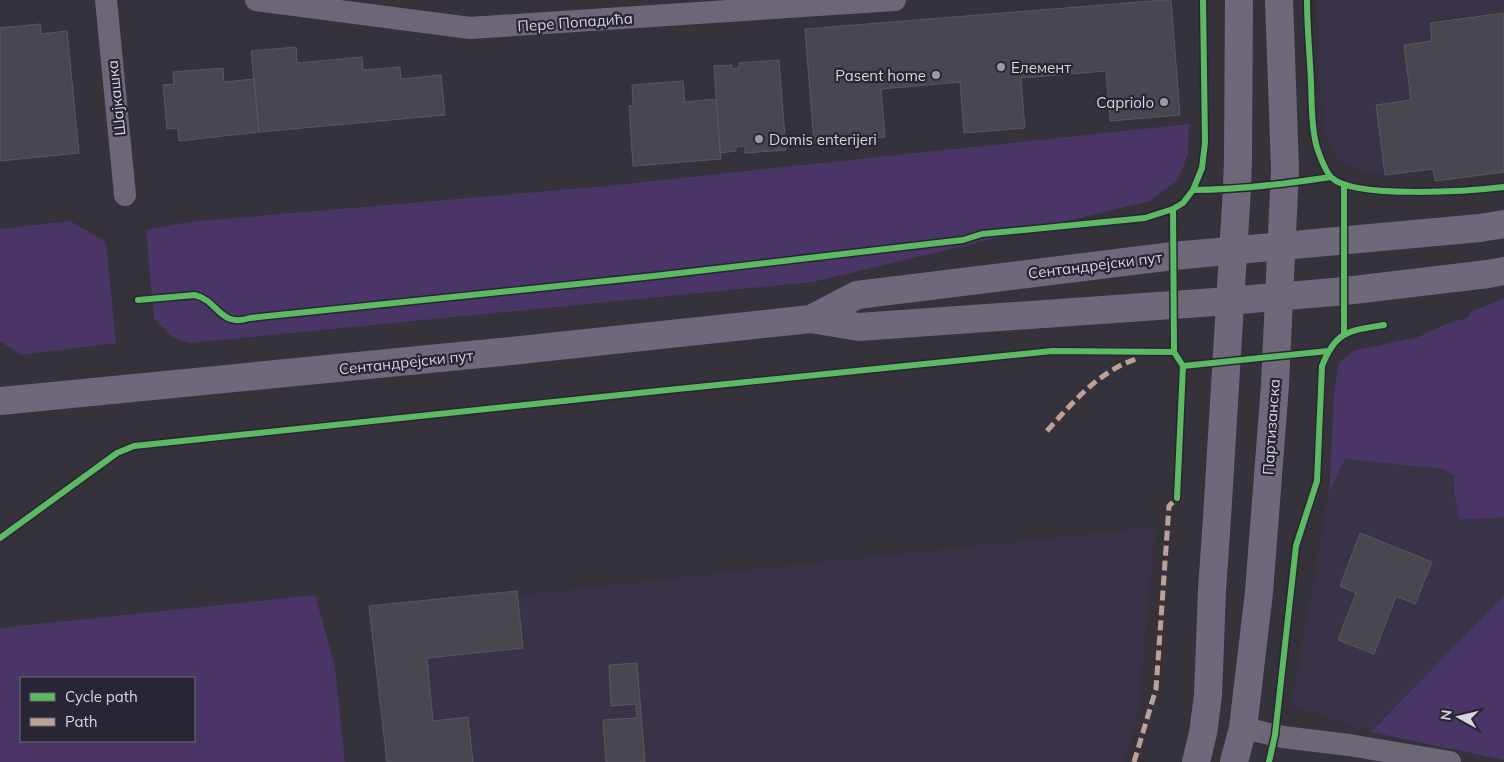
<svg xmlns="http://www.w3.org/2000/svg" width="1504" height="762" font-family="Mulish,sans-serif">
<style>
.built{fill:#3a3348}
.green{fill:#493666;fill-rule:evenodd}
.building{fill:#48464e;stroke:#59575f}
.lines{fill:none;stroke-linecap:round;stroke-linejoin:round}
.street{stroke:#6c6677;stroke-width:22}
.secondary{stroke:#6f687b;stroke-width:28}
.quiet{stroke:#bda197;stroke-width:5;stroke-dasharray:10 5;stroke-linecap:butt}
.cycleway-casing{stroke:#2a2534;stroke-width:9}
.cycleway{stroke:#5cba63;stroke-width:6}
.poi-dot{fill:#9e9ba6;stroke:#2a2534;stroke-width:2}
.labels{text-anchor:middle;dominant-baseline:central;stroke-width:4.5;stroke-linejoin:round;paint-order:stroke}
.street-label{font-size:15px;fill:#d7d4df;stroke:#2a2534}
.poi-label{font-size:15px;fill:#d7d4df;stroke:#2a2534;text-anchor:start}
</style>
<rect width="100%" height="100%" fill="#35323c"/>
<!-- built -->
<path class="built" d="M 1318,0 L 1504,0 L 1504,12 L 1430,20 L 1432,41 L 1404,45 L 1411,100 L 1376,105 L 1385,175 L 1360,173 L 1335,155 L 1323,129 L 1319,77 Z
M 1345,459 L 1443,469 L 1504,501 L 1504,595 L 1371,732 L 1291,705 L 1329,493 Z
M 1155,527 L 1139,709 L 1124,762 L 384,762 L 369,606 L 517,591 L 518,596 L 673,578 Z"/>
<!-- green -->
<path class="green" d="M 1189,124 L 1188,154 L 1178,180 L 1150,201 L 813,282 L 189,343 L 171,336 L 154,319 L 146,230 L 188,222 L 596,187 Z
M 70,221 L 106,242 L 116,343 L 21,355 L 0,341 L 0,229 Z
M 1504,298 L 1504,517 L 1499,518 L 1460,519 L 1454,491 L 1454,475 L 1443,469 L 1345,459 L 1329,493 L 1334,395 L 1338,364 L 1353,351 L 1418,337 L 1448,323 L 1468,318 L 1471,312 Z
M 315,595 L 335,667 L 345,762 L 0,762 L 0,628 ZM 21,678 L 194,678 L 194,741 L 21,741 Z
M 1504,595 L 1504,760 L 1371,732 Z"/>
<!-- building -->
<path class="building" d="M 1164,0 L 1171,0 L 1180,115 L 1110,121 L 1106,71 L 1021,78 L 1025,128 L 964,133 L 960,82 L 881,89 L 885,137 L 814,143 L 805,29 Z
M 1504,13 L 1504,172 L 1435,181 L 1433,169 L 1385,175 L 1376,105 L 1411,100 L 1404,45 L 1432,41 L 1430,23 Z
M 40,24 L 41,34 L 67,31 L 79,153 L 0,161 L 0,28 Z
M 296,47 L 297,63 L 362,57 L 363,70 L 400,67 L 401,79 L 441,75 L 445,115 L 259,132 L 251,51 Z
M 779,60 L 786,150 L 745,153 L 745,146 L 736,147 L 736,151 L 720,153 L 714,66 L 732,65 L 732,69 L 739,68 L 739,63 Z
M 223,68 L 224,82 L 254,79 L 259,132 L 179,141 L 178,128 L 167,129 L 163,85 L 174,84 L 173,72 Z
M 683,81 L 685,102 L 716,99 L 721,159 L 633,166 L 629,106 L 633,105 L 632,85 Z
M 1360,533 L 1432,562 L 1415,604 L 1396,596 L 1374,654 L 1338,640 L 1356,593 L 1340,586 Z
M 517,591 L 523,648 L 427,658 L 433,721 L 468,717 L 473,762 L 387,762 L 369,606 Z
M 637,663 L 645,762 L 606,762 L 603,720 L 637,718 L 636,704 L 611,706 L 609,665 Z"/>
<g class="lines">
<!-- street -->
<path class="street" d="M 106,0 L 125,195
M 256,0 L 470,28 L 895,0
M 1243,728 L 1283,737 L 1349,745 L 1450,762"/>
<!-- secondary -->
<path class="secondary" d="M 811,319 L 857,295 L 1173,256 L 1480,228 L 1504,224
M 0,401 L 511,351 L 811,319 L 859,327 L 1229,301 L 1345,291 L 1488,274 L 1504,271
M 1196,762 L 1203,733 L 1208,695 L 1212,590 L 1217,518 L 1237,188 L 1238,158 L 1239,0
M 1234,762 L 1243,728 L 1259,592 L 1275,385 L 1285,169 L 1279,0"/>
<!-- quiet -->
<path class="quiet" d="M 1047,431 C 1073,402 1098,372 1136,359
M 1134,762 L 1156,689 L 1169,506 L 1177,498"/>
<defs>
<path id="cycleway" d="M 1307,0 C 1307,28 1310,56 1311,83 C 1312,103 1311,124 1316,144 C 1318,152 1326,173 1332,178 C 1355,199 1471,191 1504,187
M 1344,185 L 1344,334
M 1193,190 C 1239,190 1285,184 1331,177
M 1173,209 L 1174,352
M 138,300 L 195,295 C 219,301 219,328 250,318 L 654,276 L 963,240 L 982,234 L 1145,218 L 1173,209 L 1183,203 L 1193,190 L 1202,168 L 1205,143 L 1203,0
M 1183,366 L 1328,351
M 0,538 L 117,453 L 134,446 L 658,391 L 1052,351 L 1174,352 L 1183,366 L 1177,498
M 1269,762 L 1275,735 L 1296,546 L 1317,481 L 1322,366 C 1336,330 1349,331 1384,325"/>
</defs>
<!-- cycleway casing -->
<use href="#cycleway" class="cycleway-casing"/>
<!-- cycleway -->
<use href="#cycleway" class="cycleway"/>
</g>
<!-- markers -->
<g class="poi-dot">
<circle cx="1001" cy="67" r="5"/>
<circle cx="936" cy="75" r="5"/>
<circle cx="1164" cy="102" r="5"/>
<circle cx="759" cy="139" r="5"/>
</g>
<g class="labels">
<!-- street labels -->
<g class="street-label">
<text transform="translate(575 22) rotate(-4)">Пере Попадића</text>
<text transform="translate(116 98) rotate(-96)">Шајкашка</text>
<text transform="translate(1095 265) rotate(-7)">Сентандрејски пут</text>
<text transform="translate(406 362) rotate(-6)">Сентандрејски пут</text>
<text transform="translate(1271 427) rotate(-86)">Партизанска</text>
</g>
<!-- poi labels -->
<g class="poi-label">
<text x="1011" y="67">Елемент</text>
<text x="926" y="75" text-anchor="end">Pasent home</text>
<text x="1154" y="102" text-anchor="end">Capriolo</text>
<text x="769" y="139">Domis enterijeri</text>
</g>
</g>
<!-- legend -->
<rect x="20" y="677" width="175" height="65" fill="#2a2534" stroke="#6f6b78"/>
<rect x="30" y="693" width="25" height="8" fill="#5cba63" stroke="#6f6b78"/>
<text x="65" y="702" font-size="15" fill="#d7d4df">Cycle path</text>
<rect x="30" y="718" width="25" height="8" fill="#bda197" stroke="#6f6b78"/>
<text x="65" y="727" font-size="15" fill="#d7d4df">Path</text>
<!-- north arrow -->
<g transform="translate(1459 717) rotate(278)" stroke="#2a2534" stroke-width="4" paint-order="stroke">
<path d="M0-4L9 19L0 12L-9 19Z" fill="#d7d4df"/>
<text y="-8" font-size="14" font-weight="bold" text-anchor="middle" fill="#d7d4df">N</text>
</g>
</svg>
